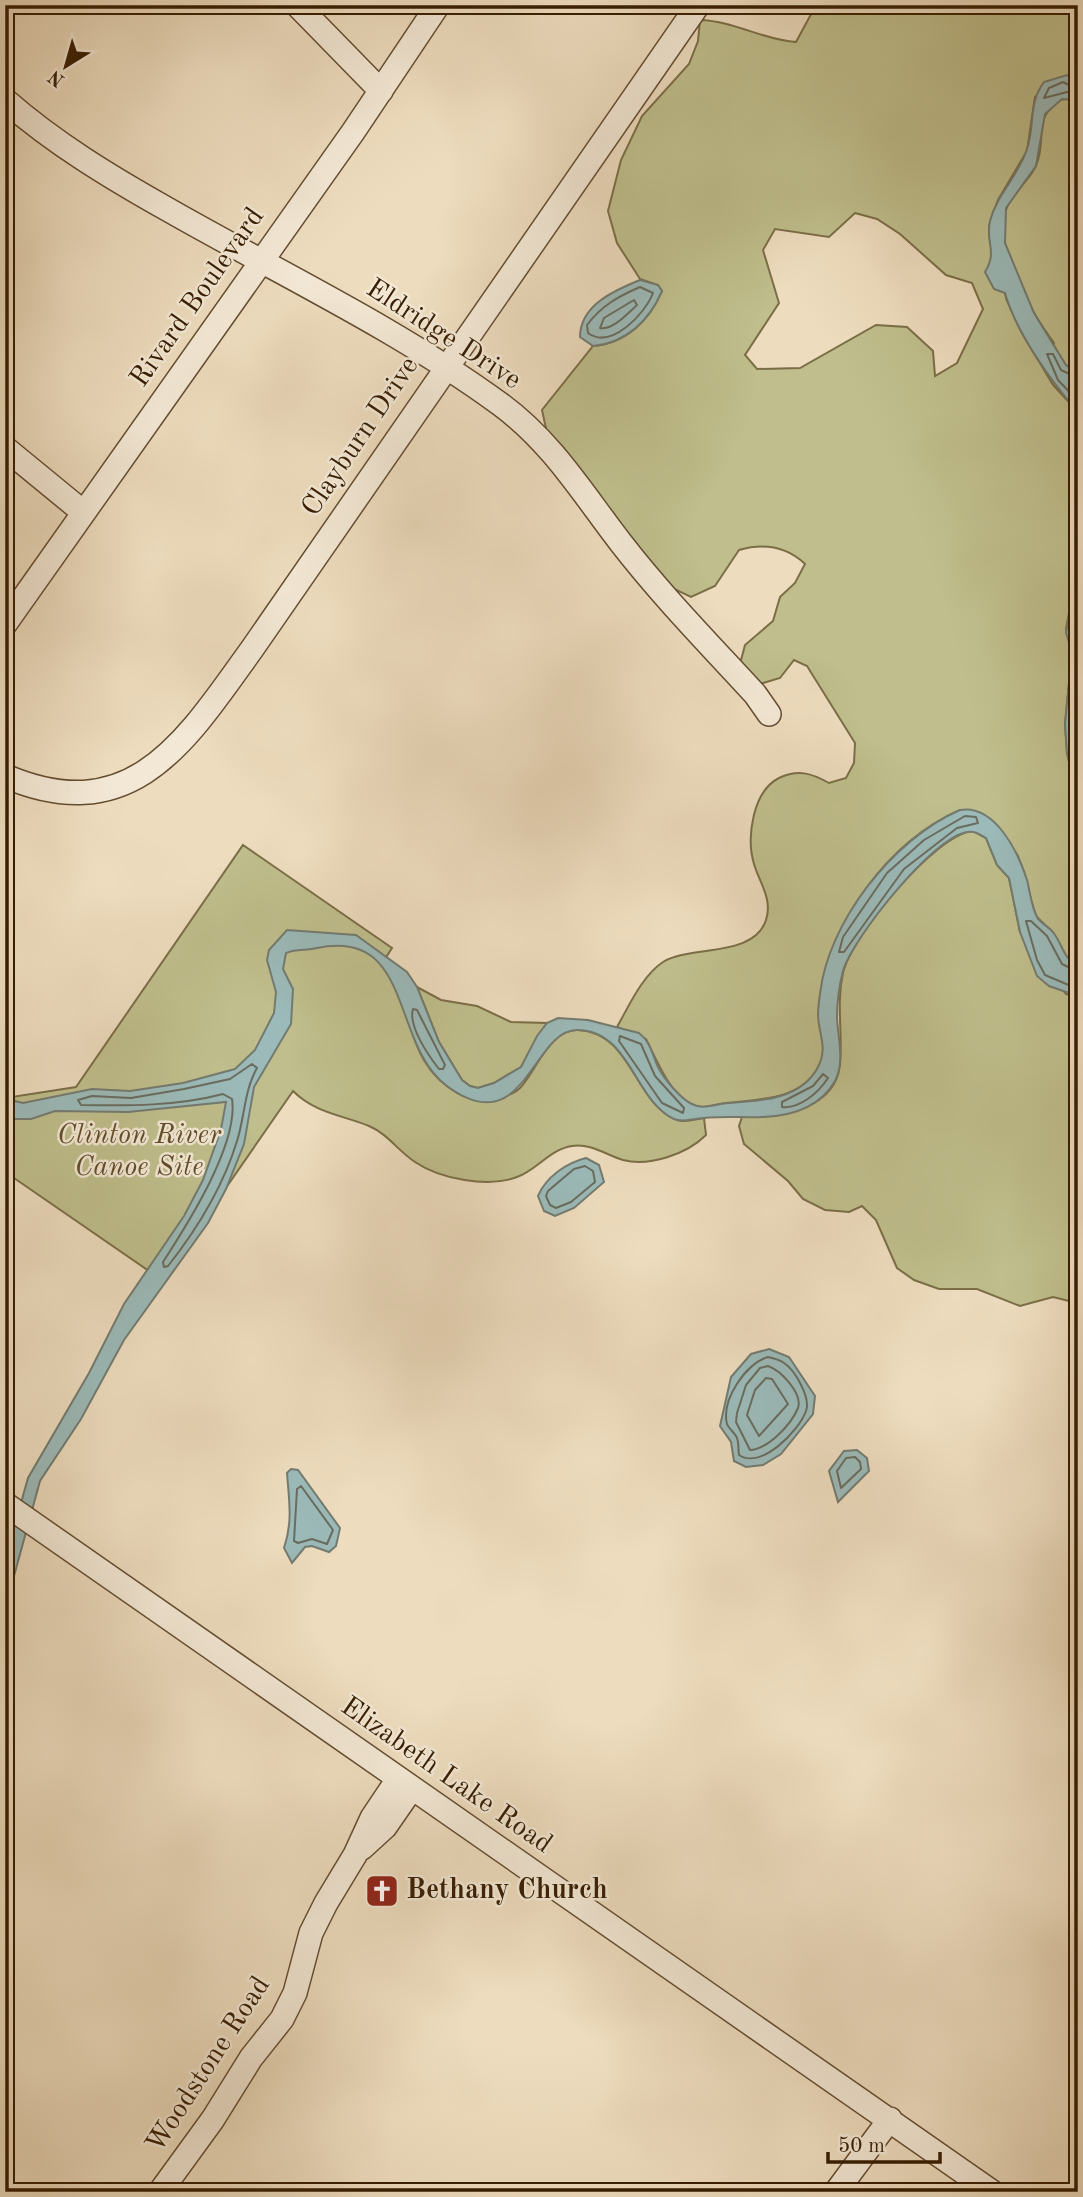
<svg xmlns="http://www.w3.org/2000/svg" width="1083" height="2197" font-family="'Old Standard TT',serif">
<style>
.green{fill:#bfbe8c;stroke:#7b6e47;stroke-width:2;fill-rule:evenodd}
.water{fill:#9bbab9;stroke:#737b70;stroke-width:2}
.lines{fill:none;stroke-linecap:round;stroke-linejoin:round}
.shore{stroke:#696c5e;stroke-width:2}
.minor-casing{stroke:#644d31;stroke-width:26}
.minor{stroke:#f3e8d5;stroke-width:23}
.labels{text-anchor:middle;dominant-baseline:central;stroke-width:5;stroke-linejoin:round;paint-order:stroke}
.street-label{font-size:28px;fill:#371d02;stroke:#f3e8d5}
.park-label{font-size:28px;font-style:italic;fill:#604d2b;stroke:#f3e8d5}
.poi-label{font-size:28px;font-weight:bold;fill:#371d02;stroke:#f3e8d5;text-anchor:start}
</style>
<rect width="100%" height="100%" fill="#eddcbe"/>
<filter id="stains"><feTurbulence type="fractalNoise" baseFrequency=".00286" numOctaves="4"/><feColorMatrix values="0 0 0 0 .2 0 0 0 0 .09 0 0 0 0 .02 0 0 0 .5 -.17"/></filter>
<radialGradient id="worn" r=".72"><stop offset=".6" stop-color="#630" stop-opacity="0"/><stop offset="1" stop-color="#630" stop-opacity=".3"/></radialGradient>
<!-- green -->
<path class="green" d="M 816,5 L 1078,5 L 1078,82 L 1072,77 L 1035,97 L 1027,151 L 998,200 L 989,226 L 990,242 L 1007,301 L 1021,331 L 1053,385 L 1078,412 L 1078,568 L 1069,586 L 1072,597 L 1066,629 L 1072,652 L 1065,724 L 1067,753 L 1078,800 L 1078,967 L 1065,956 L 1052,932 L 1036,916 L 1018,856 L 1000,829 L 960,810 C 887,842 828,925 819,1003 C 817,1026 831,1048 817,1070 C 797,1101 758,1099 726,1103 C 714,1104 702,1111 690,1104 C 669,1092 656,1059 646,1039 L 617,1027 C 629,1006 642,976 663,962 C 690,945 754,958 766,920 C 773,899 759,882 754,864 C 746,837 753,791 779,778 C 798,769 811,773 829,783 L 846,778 L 854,763 L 855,743 L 807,666 L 794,660 L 780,678 L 760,684 L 740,664 L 745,645 L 773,621 L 780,597 L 795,583 L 805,564 C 786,546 764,543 739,550 L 715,586 L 691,597 L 670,587 L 547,433 L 542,410 L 593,346 C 626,343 649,321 662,291 L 658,285 L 640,279 L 617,243 L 608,211 L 621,160 L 642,116 L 689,64 L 698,41 L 700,20 C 734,21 763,40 796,42 ZM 855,213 L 877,219 L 900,234 L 946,275 L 972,283 L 983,309 L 957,363 L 935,376 L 933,351 L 907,327 L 876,325 L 800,368 L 757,369 L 745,355 L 779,303 L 763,250 L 775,229 L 829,237 Z
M 1062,99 L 1078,100 L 1078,384 L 1051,356 L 1054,343 C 1032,314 993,247 1006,210 C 1012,191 1033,179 1038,160 C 1046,132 1033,118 1062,99 Z
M 973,831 L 986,838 L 997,865 L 1009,878 L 1020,932 L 1066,994 L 1078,996 L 1078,1350 L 1071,1321 L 1077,1303 L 1053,1297 L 1020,1306 L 977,1289 L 939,1289 L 914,1280 L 897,1268 L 876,1220 L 862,1206 L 849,1212 L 825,1210 L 803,1199 L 788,1181 L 744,1144 L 739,1126 L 742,1117 C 779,1118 836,1110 840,1064 C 843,1033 836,1004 843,973 C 851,937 935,834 973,831 Z
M 243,845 L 392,948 L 381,965 C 416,1001 401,1062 459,1094 C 469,1100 479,1099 490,1098 C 500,1097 512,1096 520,1088 C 537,1071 549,1028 578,1030 C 633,1033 633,1103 677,1120 C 685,1123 696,1119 704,1118 L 706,1135 C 687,1154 649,1167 623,1160 C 606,1155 591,1143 572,1146 C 550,1149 537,1170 517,1177 C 488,1188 440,1179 415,1162 C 398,1151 388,1134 369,1126 C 342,1115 315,1113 293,1091 L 162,1280 L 14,1178 L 5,1190 L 5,1098 L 76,1087 Z
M 417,987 L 441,1000 L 477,1006 L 511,1022 L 547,1023 L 521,1067 L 494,1083 L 478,1088 L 470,1086 L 462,1080 L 439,1042 Z"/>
<!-- water -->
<path class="water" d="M 1067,75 L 1078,82 L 1078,100 L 1062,99 L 1045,114 L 1036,166 L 1006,208 L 1005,243 L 1034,313 L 1066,365 L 1078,373 L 1078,412 C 1051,382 1016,332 1005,293 L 994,289 L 985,272 C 998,251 985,242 990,221 C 997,194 1019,175 1027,149 C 1035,126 1028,103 1044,82 Z
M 640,280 L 658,285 L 662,291 C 649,321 626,343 593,346 L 580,337 C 580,305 615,290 640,280 Z
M 1078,568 L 1078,800 L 1067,753 L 1065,724 L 1072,652 L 1066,633 L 1072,597 L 1069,586 Z
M 960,810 C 995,804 1018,852 1027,880 C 1030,891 1031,906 1037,917 C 1040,923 1048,926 1053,932 C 1063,945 1063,958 1078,967 L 1078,996 L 1049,986 L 1037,976 L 1020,932 L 1009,878 L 997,865 L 986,838 C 980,834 975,831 967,832 C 933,837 852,939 843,971 C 839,986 837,1003 837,1018 C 838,1038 845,1062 835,1081 C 820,1107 792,1116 763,1117 C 740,1118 718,1115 695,1119 C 688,1120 681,1122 674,1119 C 634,1100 630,1030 577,1030 C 532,1030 525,1144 447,1086 C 390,1044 414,928 317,948 C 307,951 296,948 286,953 L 283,969 L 293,989 L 291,1024 L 254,1087 L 244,1144 L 226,1189 L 208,1223 L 124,1340 L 81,1419 L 40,1481 L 5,1609 L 5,1560 L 28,1478 L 89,1373 L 124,1304 L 184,1216 L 203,1180 L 221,1129 L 226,1102 L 128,1112 L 55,1111 L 31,1119 L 7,1119 L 5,1040 L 13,1059 L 9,1092 L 15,1101 L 23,1103 L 92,1089 L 130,1091 L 183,1083 L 235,1069 L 255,1050 L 274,1013 L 276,992 L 267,960 L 269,950 L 287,930 L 356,935 L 407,972 L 417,987 L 439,1042 L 462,1080 L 470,1086 L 478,1088 L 494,1083 L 521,1067 L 537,1036 L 547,1023 L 558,1018 L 588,1020 L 639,1033 C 652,1043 652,1056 659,1069 C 665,1080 681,1099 692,1104 C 703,1110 716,1104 728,1103 C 759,1101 801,1100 818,1067 C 828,1048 819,1035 818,1016 C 818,1009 819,1001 820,994 C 828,922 893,839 960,810 Z
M 586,1158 L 599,1165 L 604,1182 L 574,1208 L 555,1216 L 544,1211 L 538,1196 C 546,1177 566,1163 586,1158 Z
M 769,1349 L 789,1357 L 815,1396 L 813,1414 L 781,1454 L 763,1465 L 746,1467 L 734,1461 L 731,1442 L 720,1426 L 731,1377 L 751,1354 Z
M 857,1450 L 867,1458 L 869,1471 L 838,1502 L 829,1471 L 844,1451 Z
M 291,1469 L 298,1470 L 340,1528 L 336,1546 L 329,1552 L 312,1546 L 305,1547 L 292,1563 L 284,1548 C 293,1522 289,1500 287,1473 Z"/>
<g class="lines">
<!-- shore -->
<path class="shore" d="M 1063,82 L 1071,86 L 1071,91 L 1044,98 L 1049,88 Z
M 640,287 L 653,293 C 645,314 611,350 588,333 L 587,325 C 601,306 619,296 640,287 Z
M 634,300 L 637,305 C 627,314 613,330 600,328 L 604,318 Z
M 1078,378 L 1061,370 L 1053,354 L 1047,354 L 1058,380 L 1078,401
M 1078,675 L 1072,725 L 1078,770
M 965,816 L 976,817 L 978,823 L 957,828 L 904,869 L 844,952 L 839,952 L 843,937 L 887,873 L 924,840 Z
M 1078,972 L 1062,964 L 1047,936 L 1031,921 L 1026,921 L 1037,960 L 1045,975 L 1078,989
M 413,1009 L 417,1010 L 445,1065 L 443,1069 L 439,1069 C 428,1055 408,1026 413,1009 Z
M 620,1036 L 641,1044 L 655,1076 L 684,1108 L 683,1113 L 662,1103 L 619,1041 Z
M 252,1064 L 257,1068 C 244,1091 245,1116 237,1141 C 223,1187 198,1228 168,1266 L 164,1267 L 163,1262 C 187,1225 239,1144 232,1099 L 223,1094 C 178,1106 128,1106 81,1105 L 78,1100 L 92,1096 L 131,1098 L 184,1089 L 230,1079 Z
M 823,1074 L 828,1078 C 819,1092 800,1109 782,1107 L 782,1102 L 813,1086 Z
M 585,1166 L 593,1171 L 595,1182 L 571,1202 L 556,1208 L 550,1205 L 546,1196 L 548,1191 L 574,1169 Z
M 768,1357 C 773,1358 780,1360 784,1363 C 795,1370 811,1398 806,1411 C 799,1431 761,1470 739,1455 C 738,1449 739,1443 737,1438 C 735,1433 729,1429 727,1424 C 721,1400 746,1363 768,1357 Z
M 768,1366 C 780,1370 803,1393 798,1408 C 791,1425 768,1449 750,1450 L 736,1422 L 737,1413 L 746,1385 L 760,1368 Z
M 766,1378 L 772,1379 L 788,1404 L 759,1436 L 747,1415 L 755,1390 Z
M 855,1457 L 860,1462 L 861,1469 L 841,1488 L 837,1471 L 846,1458 Z
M 301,1486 L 333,1530 L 327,1544 L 312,1539 L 298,1543 L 294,1541 L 297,1489 Z"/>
<defs>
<path id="minor" d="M 297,5 L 381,91
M 5,100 C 54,143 110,177 167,209 C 279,273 396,328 500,404 C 552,442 583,494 621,543 C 662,596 710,645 755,694 L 769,714
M 5,448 L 83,512
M 5,624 L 353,132 L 438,5
M 5,776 C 133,831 187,739 252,649 L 698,5
M 5,1504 L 992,2192
M 362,1848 L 385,1827 L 412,1788
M 160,2192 L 213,2119 L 251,2058 L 282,2019 L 295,1993 L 311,1933 L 326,1903 L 355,1855 L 372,1818 L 398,1779
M 836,2192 L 890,2119"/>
</defs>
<!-- minor casing -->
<use href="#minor" class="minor-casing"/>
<!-- minor -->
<use href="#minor" class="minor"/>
</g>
<!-- icons -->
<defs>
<symbol id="church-square" viewBox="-11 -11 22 22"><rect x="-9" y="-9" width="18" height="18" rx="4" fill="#8f2418" stroke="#f3e8d5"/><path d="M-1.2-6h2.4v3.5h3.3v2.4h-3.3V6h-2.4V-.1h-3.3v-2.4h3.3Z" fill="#fff"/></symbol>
</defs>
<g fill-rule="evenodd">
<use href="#church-square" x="363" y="1872" width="38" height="38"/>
</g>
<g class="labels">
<!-- street labels -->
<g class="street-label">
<text transform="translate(198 298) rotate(-55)">Rivard Boulevard</text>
<text transform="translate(443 335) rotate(33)">Eldridge Drive</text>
<text transform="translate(361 437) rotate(-56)">Clayburn Drive</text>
<text transform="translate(446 1776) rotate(35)">Elizabeth Lake Road</text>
<text transform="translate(209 2065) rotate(-57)">Woodstone Road</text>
</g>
<!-- park labels -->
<g class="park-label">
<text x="139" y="1136">Clinton River<tspan x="139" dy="32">Canoe Site</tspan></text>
</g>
<!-- poi labels -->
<g class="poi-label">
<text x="406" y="1891">Bethany Church</text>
</g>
</g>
<!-- margin -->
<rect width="1083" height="2197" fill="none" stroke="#eddcbe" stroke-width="28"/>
<rect x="7" y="7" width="1069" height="2183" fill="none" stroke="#371d02" stroke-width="3.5"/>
<rect x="14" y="14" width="1055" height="2169" fill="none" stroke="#371d02" stroke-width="2"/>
<!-- north arrow -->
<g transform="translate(66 66) rotate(217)" stroke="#f3e8d5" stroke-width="5" paint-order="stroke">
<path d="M0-5L12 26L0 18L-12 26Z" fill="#371d02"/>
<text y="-10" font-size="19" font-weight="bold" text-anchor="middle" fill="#371d02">N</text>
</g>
<!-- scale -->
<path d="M828 2152v10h112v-10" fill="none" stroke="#371d02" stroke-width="3.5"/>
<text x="838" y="2152" font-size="21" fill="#371d02" stroke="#f3e8d5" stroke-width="5" paint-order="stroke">50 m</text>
<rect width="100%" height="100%" filter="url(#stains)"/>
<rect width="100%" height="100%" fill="url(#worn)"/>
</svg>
